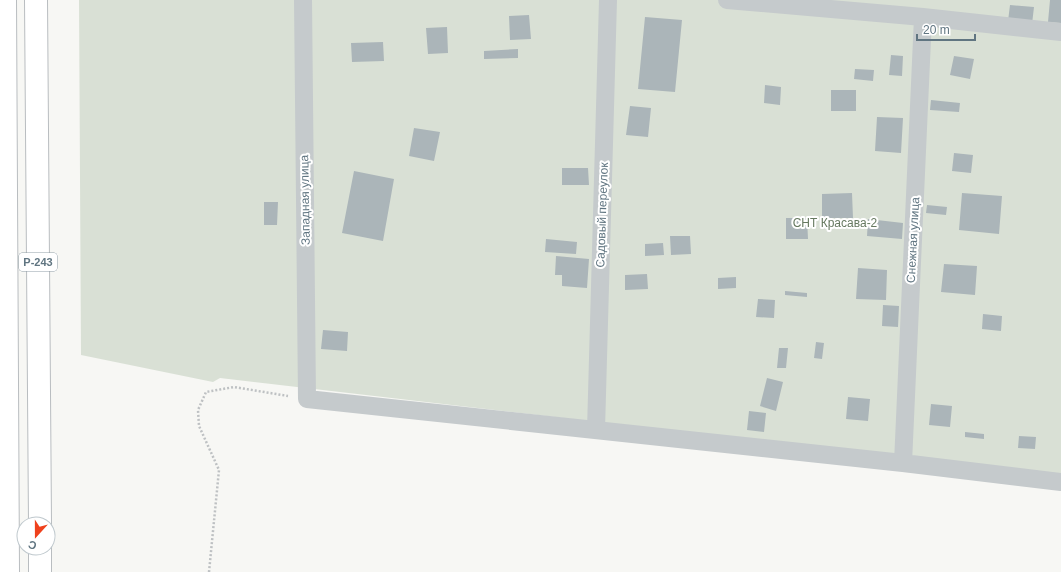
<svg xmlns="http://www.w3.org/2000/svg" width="1061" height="572" font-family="Helvetica,sans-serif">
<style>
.green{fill:#d9e0d5}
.building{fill:#abb5b9}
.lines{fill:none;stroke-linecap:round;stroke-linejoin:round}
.trunk-casing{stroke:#b9bdc0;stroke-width:24}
.path{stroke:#bec1c3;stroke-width:2.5;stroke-dasharray:2 2;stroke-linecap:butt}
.minor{stroke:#c5cacc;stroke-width:18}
.trunk{stroke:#fff;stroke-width:22}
.labels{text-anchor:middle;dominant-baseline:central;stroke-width:4;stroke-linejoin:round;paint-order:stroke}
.shield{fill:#fff;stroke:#909ea7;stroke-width:1}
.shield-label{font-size:11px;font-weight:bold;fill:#607581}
.street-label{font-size:12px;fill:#607581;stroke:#fff}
.park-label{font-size:12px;fill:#667960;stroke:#fff}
</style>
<rect width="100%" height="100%" fill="#f7f7f4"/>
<!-- green -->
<path class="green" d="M 79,0 L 1061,0 L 1061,476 L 220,378 L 213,382 L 81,355 Z"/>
<!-- building -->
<path class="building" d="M 1050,0 L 1061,0 L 1061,23 L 1048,22 Z
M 1010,5 L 1034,7 L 1032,24 L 1008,21 Z
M 529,15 L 531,39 L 510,40 L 509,16 Z
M 645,17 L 682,20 L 675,92 L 638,89 Z
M 447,27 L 448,53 L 428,54 L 426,28 Z
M 383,42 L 384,61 L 352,62 L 351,43 Z
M 518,49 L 518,58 L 484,59 L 484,51 Z
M 891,55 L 903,56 L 902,76 L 889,75 Z
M 954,56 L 974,59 L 970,79 L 950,75 Z
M 855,69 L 874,70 L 873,81 L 854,79 Z
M 765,85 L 781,87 L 780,105 L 764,103 Z
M 831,90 L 856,90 L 856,111 L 831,111 Z
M 931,100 L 960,103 L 959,112 L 930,110 Z
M 630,106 L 651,108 L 648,137 L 626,135 Z
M 877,117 L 903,118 L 901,153 L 875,151 Z
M 414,128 L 440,132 L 434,161 L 409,156 Z
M 954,153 L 973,155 L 971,173 L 952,171 Z
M 562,168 L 588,168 L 589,185 L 562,185 Z
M 354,171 L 394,179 L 383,241 L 342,233 Z
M 852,193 L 853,218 L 822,218 L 822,194 Z
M 962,193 L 1002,196 L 999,234 L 959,230 Z
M 264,202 L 278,202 L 277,225 L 264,225 Z
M 927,205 L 947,207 L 946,215 L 926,213 Z
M 786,218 L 807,218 L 808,239 L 786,239 Z
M 868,219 L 903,223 L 902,239 L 867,236 Z
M 670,236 L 690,236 L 691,254 L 671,255 Z
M 546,239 L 577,242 L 576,254 L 545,252 Z
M 663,243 L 664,255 L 645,256 L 645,244 Z
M 556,256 L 589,259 L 587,288 L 562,286 L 562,275 L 555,275 Z
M 944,264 L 977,266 L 975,295 L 941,292 Z
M 858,268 L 887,270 L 886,300 L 856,299 Z
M 647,274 L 648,289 L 625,290 L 625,275 Z
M 736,277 L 736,288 L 718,289 L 718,278 Z
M 785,291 L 807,293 L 807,297 L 785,295 Z
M 758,299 L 775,300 L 774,318 L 756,317 Z
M 883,305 L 899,306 L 898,327 L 882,326 Z
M 983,314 L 1002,316 L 1001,331 L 982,329 Z
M 323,330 L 348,332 L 347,351 L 321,349 Z
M 816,342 L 824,343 L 822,359 L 814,358 Z
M 779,348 L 788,348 L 786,368 L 777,368 Z
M 767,378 L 783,382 L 776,411 L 760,406 Z
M 848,397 L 870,399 L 868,421 L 846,419 Z
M 931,404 L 952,406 L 950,427 L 929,425 Z
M 749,411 L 766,413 L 764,432 L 747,430 Z
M 965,432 L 984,434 L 984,439 L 965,437 Z
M 1019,436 L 1036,437 L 1035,449 L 1018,448 Z"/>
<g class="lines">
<defs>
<path id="trunk" d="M 5,0 L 8,572
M 36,0 L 40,524
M 40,548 L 40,572"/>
</defs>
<!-- trunk casing -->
<use href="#trunk" class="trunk-casing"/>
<!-- path -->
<path class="path" d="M 209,572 L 219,470 L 199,426 L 198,410 L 206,392 L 234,387 L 288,396"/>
<!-- minor -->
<path class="minor" d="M 303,0 L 307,399 L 903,463 L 1061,482
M 727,0 L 923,17 L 1061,32
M 596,430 L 608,0
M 903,463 L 923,17"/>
<!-- trunk -->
<use href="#trunk" class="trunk"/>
</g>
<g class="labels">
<!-- shield labels -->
<rect class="shield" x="19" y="253" width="38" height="18" rx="3"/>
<g class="shield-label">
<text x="38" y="262">Р-243</text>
</g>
<!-- street labels -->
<g class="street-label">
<text transform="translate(305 200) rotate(-91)">Западная улица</text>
<text transform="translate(602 215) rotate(-88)">Садовый переулок</text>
<text transform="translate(913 240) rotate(-87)">Снежная улица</text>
</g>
<!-- park labels -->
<g class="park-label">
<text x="835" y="223">СНТ Красава-2</text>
</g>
</g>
<!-- north arrow -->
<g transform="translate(36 536) rotate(201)"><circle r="19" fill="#ffffff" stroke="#bfc8cd"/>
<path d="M0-3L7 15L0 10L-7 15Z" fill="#ef411c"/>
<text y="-6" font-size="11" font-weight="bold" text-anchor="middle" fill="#607581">С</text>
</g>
<!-- scale -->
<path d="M917 34v6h58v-6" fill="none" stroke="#607581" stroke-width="2"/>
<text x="923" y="34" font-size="12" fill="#607581" stroke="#ffffff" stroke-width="3" paint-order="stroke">20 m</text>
</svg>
